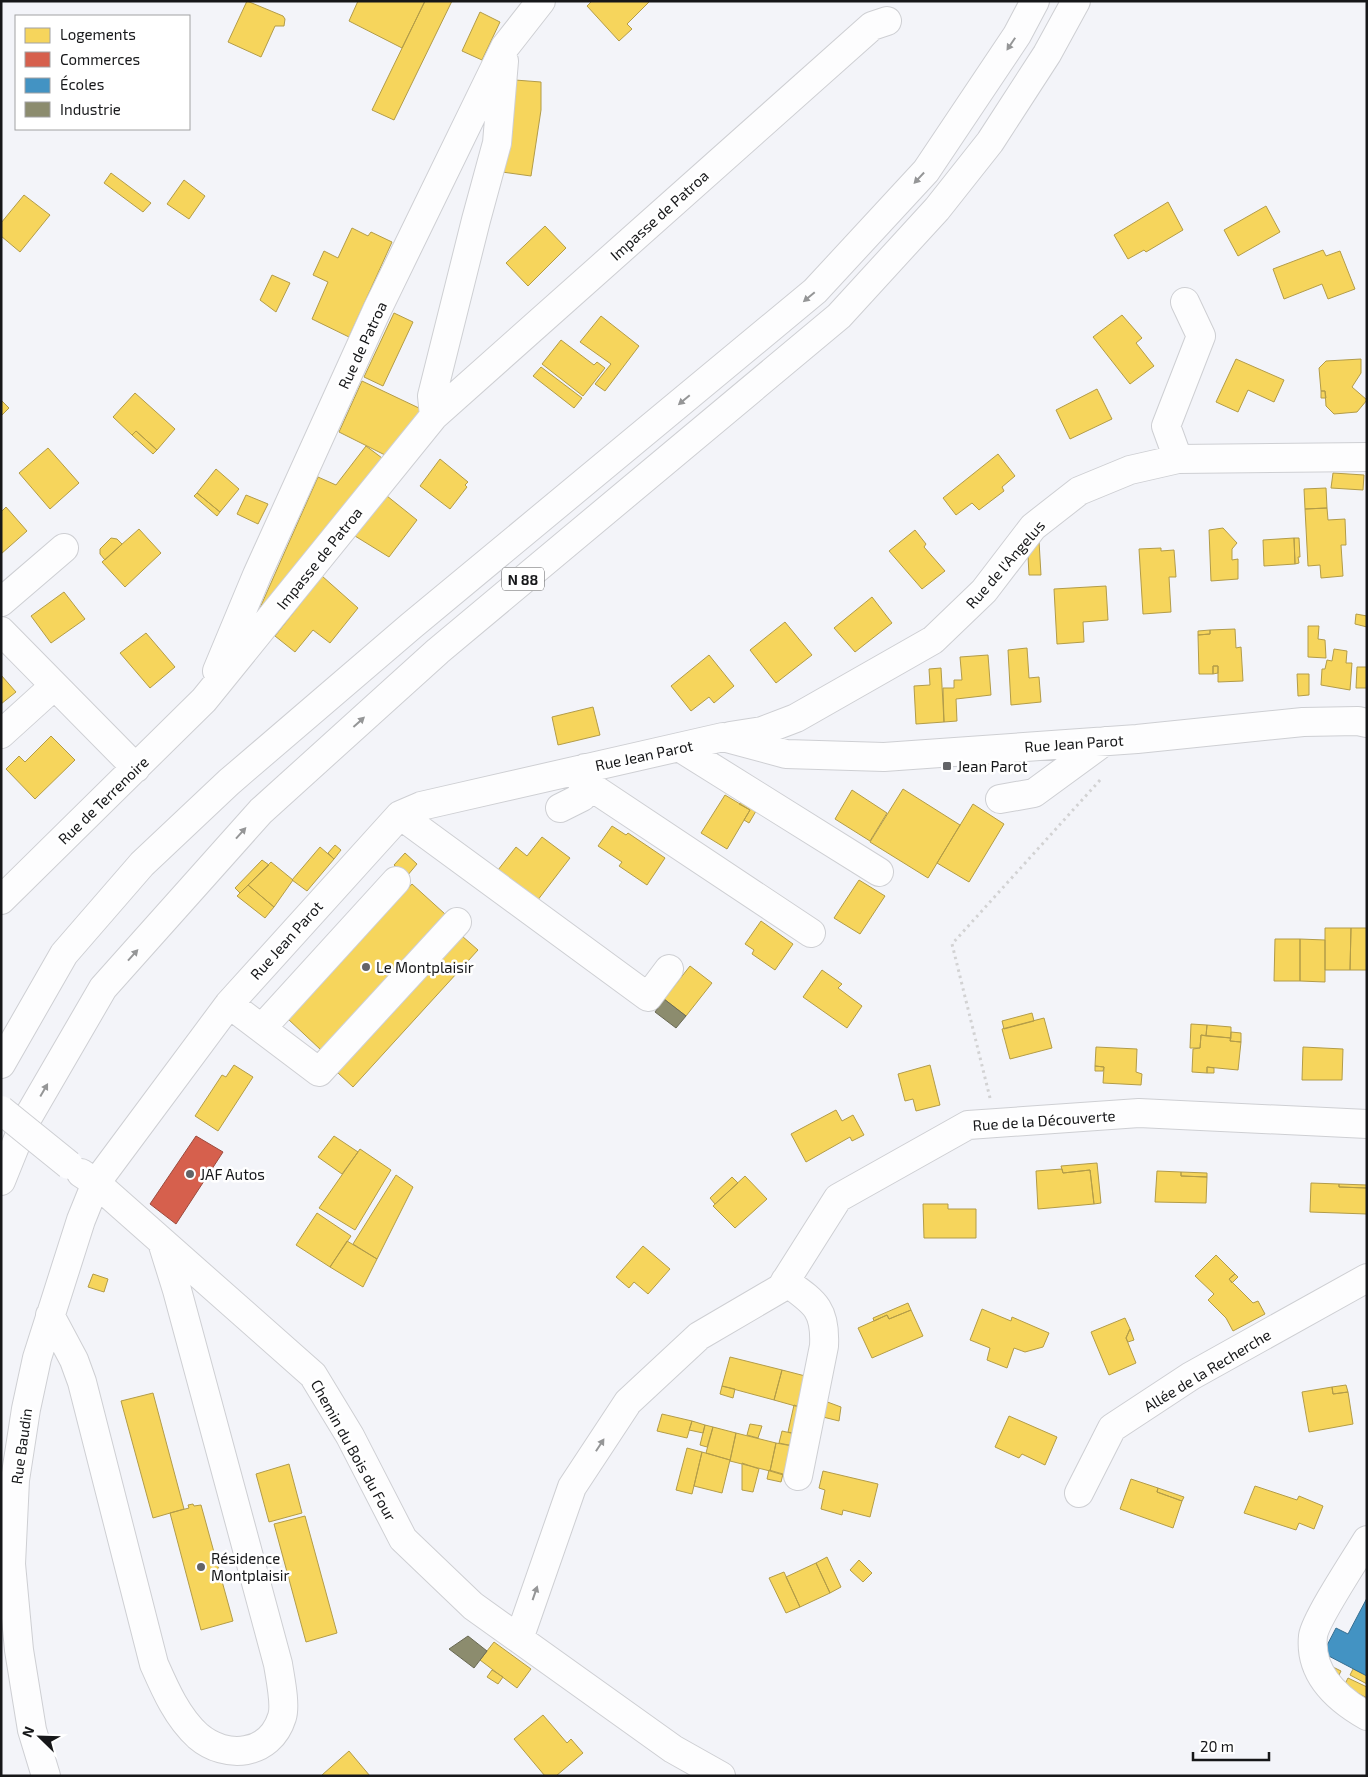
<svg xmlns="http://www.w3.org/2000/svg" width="1368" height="1777" font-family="'Exo 2',sans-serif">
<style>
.homes{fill:#f6d55c;stroke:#b39c48}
.shops{fill:#d6604d;stroke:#9c4a3d}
.schools{fill:#4393c3;stroke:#366e90}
.industry{fill:#8c8c6e;stroke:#696954}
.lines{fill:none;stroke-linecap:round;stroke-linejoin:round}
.minor-casing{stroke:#cecfd3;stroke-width:30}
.highway-casing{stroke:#cecfd3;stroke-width:30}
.path{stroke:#d2d2d3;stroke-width:3;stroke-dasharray:2.5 4;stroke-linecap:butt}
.minor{stroke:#fdfdfe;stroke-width:28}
.highway{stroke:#fdfdfe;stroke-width:28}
.minor-bridge-casing{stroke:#cecfd3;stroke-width:30;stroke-linecap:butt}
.minor-bridge{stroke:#fdfdfe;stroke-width:28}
.oneway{fill:#959697}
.poi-dot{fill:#636467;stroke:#fff;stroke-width:2}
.labels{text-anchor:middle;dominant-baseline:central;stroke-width:5;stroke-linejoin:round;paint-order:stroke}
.shield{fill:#fff;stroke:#5c5d5e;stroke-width:1}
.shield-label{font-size:14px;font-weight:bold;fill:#161719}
.street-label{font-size:15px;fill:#161719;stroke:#fff}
.poi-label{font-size:15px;fill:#161719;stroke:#fff;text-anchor:start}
</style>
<rect width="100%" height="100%" fill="#f3f4f9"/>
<!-- homes -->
<path class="homes" d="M 247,1 L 283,16 L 285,19 L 284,26 L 275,26 L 261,57 L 228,42 Z
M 358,1 L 425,1 L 402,48 L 349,21 Z
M 425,1 L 452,1 L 394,120 L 372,110 Z
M 592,1 L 650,1 L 627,24 L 632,29 L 619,41 L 587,6 Z
M 480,12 L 500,22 L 482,60 L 462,51 Z
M 515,80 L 541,82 L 541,110 L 531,176 L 502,172 L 510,105 L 514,106 Z
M 111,173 L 151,203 L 143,212 L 104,183 Z
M 184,180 L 205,196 L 189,219 L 167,204 Z
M 24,195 L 50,215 L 20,252 L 1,236 L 1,223 Z
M 1168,202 L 1183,230 L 1146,252 L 1144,250 L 1128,259 L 1114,235 Z
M 1266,206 L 1280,232 L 1238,256 L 1224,230 Z
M 545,226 L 566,248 L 528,286 L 506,263 Z
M 352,228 L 368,236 L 371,232 L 392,242 L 349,337 L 312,319 L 328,282 L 313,275 L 324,251 L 338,258 Z
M 1323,250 L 1326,256 L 1340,251 L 1355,289 L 1328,299 L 1322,284 L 1284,299 L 1273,269 Z
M 272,275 L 290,283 L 276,312 L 260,300 Z
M 394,313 L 413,322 L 383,386 L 364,377 Z
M 1122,315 L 1142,338 L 1136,343 L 1154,366 L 1130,384 L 1093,337 Z
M 601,316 L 639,346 L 605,391 L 595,384 L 611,364 L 580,342 Z
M 561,340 L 594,365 L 597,362 L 605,368 L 583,396 L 542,364 Z
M 1236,359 L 1284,380 L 1274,402 L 1248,390 L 1238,412 L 1216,402 Z
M 1361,359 L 1361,373 L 1352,387 L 1367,400 L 1357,412 L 1334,414 L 1326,406 L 1325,391 L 1321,391 L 1319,368 L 1326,361 Z
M 541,367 L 582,398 L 574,408 L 533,376 Z
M 362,381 L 421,409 L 418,420 L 389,457 L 339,432 Z
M 1097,389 L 1112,419 L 1070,439 L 1056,410 Z
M 1321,391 L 1325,391 L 1326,398 L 1321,398 Z
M 135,393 L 175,429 L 157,450 L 136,431 L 132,435 L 113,417 Z
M 1,400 L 9,408 L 1,416 Z
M 136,431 L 157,450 L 153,454 L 132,435 Z
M 366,446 L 386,461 L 255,619 L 318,477 L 336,485 Z
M 48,448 L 79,483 L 50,509 L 19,473 Z
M 998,454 L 1015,476 L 1002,487 L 1004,491 L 979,510 L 972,503 L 956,515 L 943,498 Z
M 440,459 L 468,482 L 465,485 L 467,487 L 450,509 L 420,486 Z
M 216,469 L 239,489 L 220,512 L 197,493 Z
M 1333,473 L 1364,475 L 1363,490 L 1331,488 Z
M 1326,488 L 1327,508 L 1305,509 L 1304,489 Z
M 197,493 L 220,512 L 217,516 L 194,496 Z
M 246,495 L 268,504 L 258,524 L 237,514 Z
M 387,496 L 417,520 L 389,557 L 355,536 Z
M 6,507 L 27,531 L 1,554 L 1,512 Z
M 1327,508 L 1328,520 L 1345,519 L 1346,545 L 1341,545 L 1343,576 L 1321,578 L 1320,565 L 1308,566 L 1305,509 Z
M 1223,528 L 1237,543 L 1232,549 L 1232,560 L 1238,559 L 1238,579 L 1211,581 L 1209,530 Z
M 139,529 L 161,553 L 125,587 L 102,562 Z
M 915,530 L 926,544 L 924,547 L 945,571 L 922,589 L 889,551 Z
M 111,538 L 117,539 L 122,544 L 105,560 L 100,554 L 100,549 Z
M 1294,538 L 1295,564 L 1264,566 L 1263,540 Z
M 1294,538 L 1299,538 L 1300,557 L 1298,557 L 1299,563 L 1295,564 Z
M 1039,541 L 1041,575 L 1029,575 L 1028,556 Z
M 1161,548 L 1161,551 L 1174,550 L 1176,577 L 1169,577 L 1171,612 L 1143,614 L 1139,549 Z
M 322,576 L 358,608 L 330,643 L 313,630 L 295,652 L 275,636 Z
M 1106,586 L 1108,620 L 1083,622 L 1084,642 L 1057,644 L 1054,589 Z
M 64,592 L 85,619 L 51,643 L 31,616 Z
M 872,597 L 892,623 L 855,652 L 834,628 Z
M 1356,614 L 1367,616 L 1367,627 L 1355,624 Z
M 785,622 L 812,655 L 776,683 L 750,650 Z
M 1308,626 L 1319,626 L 1318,639 L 1325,640 L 1326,658 L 1308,657 Z
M 1235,629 L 1236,648 L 1241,647 L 1243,681 L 1218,682 L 1218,666 L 1213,666 L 1213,674 L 1199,674 L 1198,635 L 1210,634 L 1210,630 Z
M 1210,630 L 1210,634 L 1198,635 L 1198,631 Z
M 146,633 L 175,667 L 150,688 L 120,653 Z
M 1027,648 L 1029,678 L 1039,677 L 1041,702 L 1011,705 L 1008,650 Z
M 1334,649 L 1347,651 L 1346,663 L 1352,663 L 1350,690 L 1321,685 L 1322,669 L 1325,669 L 1327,660 L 1332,661 Z
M 709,655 L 734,686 L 714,703 L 709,697 L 691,711 L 671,686 Z
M 988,655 L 991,695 L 956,699 L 957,721 L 944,722 L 943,688 L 954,688 L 954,680 L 962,680 L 960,657 Z
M 1213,666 L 1218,666 L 1218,673 L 1213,674 Z
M 1357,667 L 1367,667 L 1367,688 L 1356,688 Z
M 941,668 L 944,722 L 916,724 L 914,686 L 930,685 L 929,669 Z
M 1297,674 L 1309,674 L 1309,695 L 1298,696 Z
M 1,675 L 16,692 L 1,704 Z
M 593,707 L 600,735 L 558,745 L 552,717 Z
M 51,736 L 75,760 L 35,799 L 6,769 L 19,756 L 25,762 Z
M 903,789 L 960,825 L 928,878 L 870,842 Z
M 852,790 L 887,813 L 870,841 L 835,819 Z
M 725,795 L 750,810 L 727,849 L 701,833 Z
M 746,799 L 759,806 L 749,823 L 744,820 L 750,810 L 739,804 Z
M 973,804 L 1004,824 L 969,882 L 937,863 Z
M 612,826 L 626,835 L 628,833 L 665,858 L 647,885 L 619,866 L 622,862 L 598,846 Z
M 542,837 L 570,858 L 537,901 L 498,870 L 516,847 L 527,856 Z
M 335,845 L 341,850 L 334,859 L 328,853 Z
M 320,847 L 334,859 L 307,891 L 292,880 Z
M 405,853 L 417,864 L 407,876 L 394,865 Z
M 262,860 L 269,865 L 240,893 L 235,888 Z
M 271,862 L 293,880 L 274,907 L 248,885 Z
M 859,880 L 885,896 L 860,934 L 834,918 Z
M 412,884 L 445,914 L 321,1050 L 288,1019 Z
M 248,885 L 274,907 L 265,918 L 237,896 Z
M 761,921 L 793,944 L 775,970 L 752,954 L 754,950 L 745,944 Z
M 1325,928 L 1351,928 L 1350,970 L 1325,970 Z
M 1351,928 L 1367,928 L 1367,970 L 1350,970 Z
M 462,936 L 478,950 L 353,1087 L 337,1072 Z
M 1275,939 L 1300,939 L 1300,981 L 1274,981 Z
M 1300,939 L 1325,940 L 1325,982 L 1300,981 Z
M 690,966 L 712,983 L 686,1016 L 664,999 Z
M 822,970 L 842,984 L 838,988 L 862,1006 L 847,1028 L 803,997 Z
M 1032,1013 L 1034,1021 L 1004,1029 L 1002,1021 Z
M 1044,1018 L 1052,1048 L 1010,1059 L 1002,1029 Z
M 1191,1024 L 1207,1025 L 1206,1036 L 1201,1035 L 1200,1048 L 1190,1048 Z
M 1207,1025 L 1231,1027 L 1231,1038 L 1206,1036 Z
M 1231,1032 L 1241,1033 L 1241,1042 L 1230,1041 Z
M 1201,1035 L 1231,1038 L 1230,1041 L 1241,1042 L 1238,1070 L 1207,1067 L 1207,1073 L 1192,1072 L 1193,1049 L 1200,1048 Z
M 1096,1047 L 1137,1049 L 1136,1072 L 1142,1074 L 1141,1085 L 1103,1083 L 1104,1067 L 1095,1066 Z
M 1303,1047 L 1343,1049 L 1342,1080 L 1302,1080 Z
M 234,1065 L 253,1077 L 218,1131 L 195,1116 L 222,1075 L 226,1077 Z
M 930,1065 L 940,1105 L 916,1111 L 913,1099 L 905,1101 L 898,1074 Z
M 1095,1066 L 1104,1067 L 1103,1071 L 1095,1071 Z
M 1207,1067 L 1214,1068 L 1214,1073 L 1207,1073 Z
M 836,1110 L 842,1121 L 853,1115 L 864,1135 L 852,1141 L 850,1137 L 806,1162 L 791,1134 Z
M 334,1136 L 358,1152 L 342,1174 L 318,1157 Z
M 360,1149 L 391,1170 L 355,1230 L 319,1208 Z
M 1097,1163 L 1101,1203 L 1094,1204 L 1090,1170 L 1063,1173 L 1061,1166 Z
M 1062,1169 L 1063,1173 L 1090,1170 L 1094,1204 L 1038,1209 L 1036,1171 Z
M 1157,1171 L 1181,1172 L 1181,1176 L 1207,1177 L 1206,1203 L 1155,1202 Z
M 1181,1172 L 1207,1173 L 1207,1177 L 1181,1176 Z
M 396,1175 L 413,1187 L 377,1259 L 353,1244 Z
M 745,1176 L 767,1199 L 735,1228 L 713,1206 Z
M 732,1177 L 738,1183 L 715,1204 L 710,1198 Z
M 1311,1183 L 1339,1184 L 1339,1187 L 1367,1188 L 1367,1214 L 1310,1212 Z
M 1339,1184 L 1367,1185 L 1367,1188 L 1339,1187 Z
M 923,1204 L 948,1204 L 948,1209 L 976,1209 L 976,1238 L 924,1238 Z
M 317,1213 L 351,1236 L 330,1267 L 296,1245 Z
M 347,1241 L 377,1259 L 363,1287 L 330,1267 Z
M 643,1246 L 670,1269 L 648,1294 L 634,1282 L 629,1288 L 616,1277 Z
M 1216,1255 L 1235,1274 L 1229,1279 L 1253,1303 L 1258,1301 L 1265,1314 L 1233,1331 L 1226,1318 L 1208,1300 L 1214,1294 L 1195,1276 Z
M 93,1274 L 108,1279 L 104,1292 L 88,1287 Z
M 1235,1274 L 1238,1277 L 1232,1283 L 1229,1279 Z
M 908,1303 L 911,1310 L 889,1319 L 887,1315 L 874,1321 L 873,1318 Z
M 982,1309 L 1011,1321 L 1012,1317 L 1049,1333 L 1043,1347 L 1025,1352 L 1014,1348 L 1007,1368 L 987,1360 L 990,1348 L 970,1340 Z
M 911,1310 L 923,1336 L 872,1358 L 858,1328 L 887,1315 L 889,1319 Z
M 1125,1318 L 1130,1329 L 1126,1338 L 1136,1363 L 1109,1375 L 1091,1332 Z
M 1130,1329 L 1134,1340 L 1128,1342 L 1126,1338 Z
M 730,1357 L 782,1370 L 774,1400 L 722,1386 Z
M 782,1370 L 813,1378 L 806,1409 L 774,1400 Z
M 1346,1385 L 1348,1392 L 1333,1394 L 1332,1387 Z
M 722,1386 L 735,1389 L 733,1398 L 720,1394 Z
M 1332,1387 L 1333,1394 L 1348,1392 L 1353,1424 L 1309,1432 L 1302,1392 Z
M 153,1393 L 184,1509 L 153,1518 L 121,1401 Z
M 822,1400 L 841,1407 L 839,1421 L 819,1416 Z
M 794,1405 L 806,1409 L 800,1435 L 788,1432 Z
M 662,1414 L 692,1421 L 687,1438 L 657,1431 Z
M 1009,1416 L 1057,1437 L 1045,1465 L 1022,1454 L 1019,1458 L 995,1447 Z
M 692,1421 L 705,1425 L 703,1433 L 689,1430 Z
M 750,1424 L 762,1426 L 758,1438 L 747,1435 Z
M 705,1425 L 713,1427 L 707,1447 L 700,1445 Z
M 713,1427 L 736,1433 L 730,1460 L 706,1453 Z
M 782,1431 L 800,1435 L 798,1447 L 779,1443 Z
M 736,1433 L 776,1443 L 770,1471 L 730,1461 Z
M 776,1443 L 798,1447 L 790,1477 L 770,1471 Z
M 687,1448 L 702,1452 L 692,1494 L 676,1490 Z
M 702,1452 L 730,1460 L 722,1493 L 694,1486 Z
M 742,1463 L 759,1469 L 753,1492 L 742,1490 Z
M 289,1464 L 302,1513 L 269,1522 L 256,1474 Z
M 769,1470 L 783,1474 L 781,1482 L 767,1479 Z
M 823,1471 L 878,1484 L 870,1517 L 843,1510 L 842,1515 L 821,1509 L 825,1490 L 819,1488 Z
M 1131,1479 L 1158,1488 L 1157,1492 L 1182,1501 L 1173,1528 L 1120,1509 Z
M 1255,1486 L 1297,1500 L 1299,1496 L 1323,1506 L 1314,1529 L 1299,1523 L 1296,1530 L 1244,1513 Z
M 1158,1488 L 1184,1497 L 1182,1501 L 1157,1492 Z
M 193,1504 L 194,1506 L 201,1505 L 233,1621 L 201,1630 L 170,1513 L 189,1508 L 188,1505 Z
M 305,1516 L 337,1633 L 306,1642 L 274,1524 Z
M 827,1557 L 841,1587 L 830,1593 L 816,1563 Z
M 859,1560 L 872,1573 L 863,1582 L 850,1570 Z
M 816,1563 L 830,1593 L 800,1607 L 786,1577 Z
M 784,1572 L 800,1607 L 786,1613 L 769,1578 Z
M 494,1642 L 531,1669 L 517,1688 L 480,1660 Z
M 1333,1667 L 1341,1671 L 1337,1679 L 1329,1674 Z
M 1353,1669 L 1367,1676 L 1367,1684 L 1350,1675 Z
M 492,1670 L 503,1677 L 498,1684 L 487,1677 Z
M 1348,1678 L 1367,1687 L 1367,1698 L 1344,1686 Z
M 543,1715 L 567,1743 L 571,1739 L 583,1753 L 556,1776 L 545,1776 L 514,1739 Z
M 349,1751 L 370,1776 L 323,1776 L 322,1775 Z"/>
<!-- shops -->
<path class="shops" d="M 196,1136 L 223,1152 L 176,1224 L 150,1204 Z"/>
<!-- schools -->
<path class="schools" d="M 1367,1598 L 1367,1676 L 1323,1653 L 1336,1628 L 1348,1634 Z"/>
<!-- industry -->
<path class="industry" d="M 664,999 L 686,1016 L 676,1028 L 655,1012 Z
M 468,1636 L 487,1651 L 474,1668 L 449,1649 Z"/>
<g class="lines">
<defs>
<path id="minor" d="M 434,416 L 432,396 L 476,220 L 497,143 L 504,61
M 1178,459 L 1166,426 L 1201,336 L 1185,302
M 1,602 L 64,548
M 1,631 L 136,768
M 217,671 L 257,575 L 377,310 L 505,47 L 541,1
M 1,734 L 54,686
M 730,736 L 762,731 L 796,718 L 933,640 L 984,591 L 1033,527 L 1079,491 L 1130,470 L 1178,459 L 1367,457
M 679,747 L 879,872
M 584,782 L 811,933
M 1000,799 L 1034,793 L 1105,741
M 560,808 L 582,797 L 585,768
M 400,815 L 648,997 L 669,969
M 1,900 L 204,700 L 434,416 L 872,26 L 887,21
M 229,1004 L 319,1072 L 457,922
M 262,1028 L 396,881
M 81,1173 L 96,1183 L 313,1375 L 350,1436 L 403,1539 L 473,1606 L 673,1749 L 721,1776
M 785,1281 C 814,1302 826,1308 824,1346 L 798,1476
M 50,1315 L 74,1360 L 82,1382 L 154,1664 C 165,1689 177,1717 198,1736 C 226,1760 270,1756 282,1717 C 286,1705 280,1677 278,1664 L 177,1290 L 162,1242
M 1079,1493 L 1112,1428 L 1191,1376 L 1367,1278
M 1367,1540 C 1356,1558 1315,1620 1313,1636 C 1309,1674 1337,1699 1367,1716
M 519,1639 L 572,1487 L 628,1402 L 699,1336 L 781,1288 L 838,1198 L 968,1125 L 1139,1113 L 1367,1124
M 46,1776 L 32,1730 L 19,1650 L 11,1564 L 15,1480 L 26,1409 L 37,1358 L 81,1220 L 96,1183 L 229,1004 L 400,815 L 421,806 L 723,737 L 786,754 L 884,757 L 1137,739 L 1303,722 L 1358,721 L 1367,723"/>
<path id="highway" d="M 1,1064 L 64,954 L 142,864 L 229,782 L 411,626 L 815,291 L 926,171 L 1017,35 L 1035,1
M 1,1181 L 24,1124 L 103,988 L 261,811 L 438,651 L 839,316 L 937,209 L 990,142 L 1047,54 L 1076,1"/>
</defs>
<!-- minor casing -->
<use href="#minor" class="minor-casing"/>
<!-- highway casing -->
<use href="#highway" class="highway-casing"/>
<!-- path -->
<path class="path" d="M 990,1098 L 952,944 L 1101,779"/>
<!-- minor -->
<use href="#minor" class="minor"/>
<!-- highway -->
<use href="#highway" class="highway"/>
<defs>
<path id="minor-bridge" d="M 1,1110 L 69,1165"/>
</defs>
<!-- minor-bridge casing -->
<use href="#minor-bridge" class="minor-bridge-casing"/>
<!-- minor-bridge -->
<use href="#minor-bridge" class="minor-bridge"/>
</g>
<!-- one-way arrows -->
<defs><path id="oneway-solid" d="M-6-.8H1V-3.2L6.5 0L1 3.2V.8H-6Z" transform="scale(1.25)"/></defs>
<g class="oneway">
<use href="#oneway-solid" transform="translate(1011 44) rotate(124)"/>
<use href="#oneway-solid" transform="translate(919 178) rotate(133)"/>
<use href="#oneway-solid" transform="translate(809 297) rotate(140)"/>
<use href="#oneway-solid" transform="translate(684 400) rotate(140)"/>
<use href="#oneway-solid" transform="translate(359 722) rotate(-42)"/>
<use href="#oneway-solid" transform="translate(241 833) rotate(-48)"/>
<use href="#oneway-solid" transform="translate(133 955) rotate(-48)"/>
<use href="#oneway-solid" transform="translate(44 1090) rotate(-60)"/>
<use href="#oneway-solid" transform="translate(600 1445) rotate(-57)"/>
<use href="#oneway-solid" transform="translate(535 1593) rotate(-71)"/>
</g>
<!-- markers -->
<g class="poi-dot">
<rect x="942" y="761" width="10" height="10" rx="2.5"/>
<circle cx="366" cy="967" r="5"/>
<circle cx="190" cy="1174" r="5"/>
<circle cx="201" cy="1567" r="5"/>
</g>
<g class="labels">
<!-- shield labels -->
<rect class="shield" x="502" y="567.5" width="42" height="23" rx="4"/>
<g class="shield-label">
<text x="523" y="579">N 88</text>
</g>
<!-- street labels -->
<g class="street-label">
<text transform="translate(659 215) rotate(-42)">Impasse de Patroa</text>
<text transform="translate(362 345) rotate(-65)">Rue de Patroa</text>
<text transform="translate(319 558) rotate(-51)">Impasse de Patroa</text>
<text transform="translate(1005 564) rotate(-49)">Rue de l'Angelus</text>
<text transform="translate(1074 743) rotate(-4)">Rue Jean Parot</text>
<text transform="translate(644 755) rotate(-12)">Rue Jean Parot</text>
<text transform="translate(103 800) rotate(-44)">Rue de Terrenoire</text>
<text transform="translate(286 940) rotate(-48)">Rue Jean Parot</text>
<text transform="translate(1044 1120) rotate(-4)">Rue de la Découverte</text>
<text transform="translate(1207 1370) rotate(-31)">Allée de la Recherche</text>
<text transform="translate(21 1446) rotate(-82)">Rue Baudin</text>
<text transform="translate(354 1450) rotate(61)">Chemin du Bois du Four</text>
</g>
<!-- poi labels -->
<g class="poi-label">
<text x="957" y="766">Jean Parot</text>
<text x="376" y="967">Le Montplaisir</text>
<text x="200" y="1174">JAF Autos</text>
<text x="211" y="1558">Résidence<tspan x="211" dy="17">Montplaisir</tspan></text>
</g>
</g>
<!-- border -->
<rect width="1368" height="1777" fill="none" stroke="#161719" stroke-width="5"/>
<!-- legend -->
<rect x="15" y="15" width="175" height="115" fill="#ffffff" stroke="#a2a2a3"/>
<rect x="25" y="28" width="25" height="15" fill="#f6d55c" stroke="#a2a2a3"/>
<text x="60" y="40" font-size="15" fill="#161719">Logements</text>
<rect x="25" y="52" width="25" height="15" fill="#d6604d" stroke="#a2a2a3"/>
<text x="60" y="65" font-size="15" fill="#161719">Commerces</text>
<rect x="25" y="78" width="25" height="15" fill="#4393c3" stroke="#a2a2a3"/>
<text x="60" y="90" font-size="15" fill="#161719">Écoles</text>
<rect x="25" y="102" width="25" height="15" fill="#8c8c6e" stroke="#a2a2a3"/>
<text x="60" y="115" font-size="15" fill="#161719">Industrie</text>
<!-- north arrow -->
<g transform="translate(40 1737) rotate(293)" stroke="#ffffff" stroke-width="4" paint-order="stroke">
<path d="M0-4L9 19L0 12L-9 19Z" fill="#161719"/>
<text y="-8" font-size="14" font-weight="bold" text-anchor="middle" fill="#161719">N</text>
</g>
<!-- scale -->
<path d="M1193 1752v8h76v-8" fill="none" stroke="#161719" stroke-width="2.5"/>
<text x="1200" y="1752" font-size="15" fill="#161719" stroke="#ffffff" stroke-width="4" paint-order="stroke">20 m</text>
</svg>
